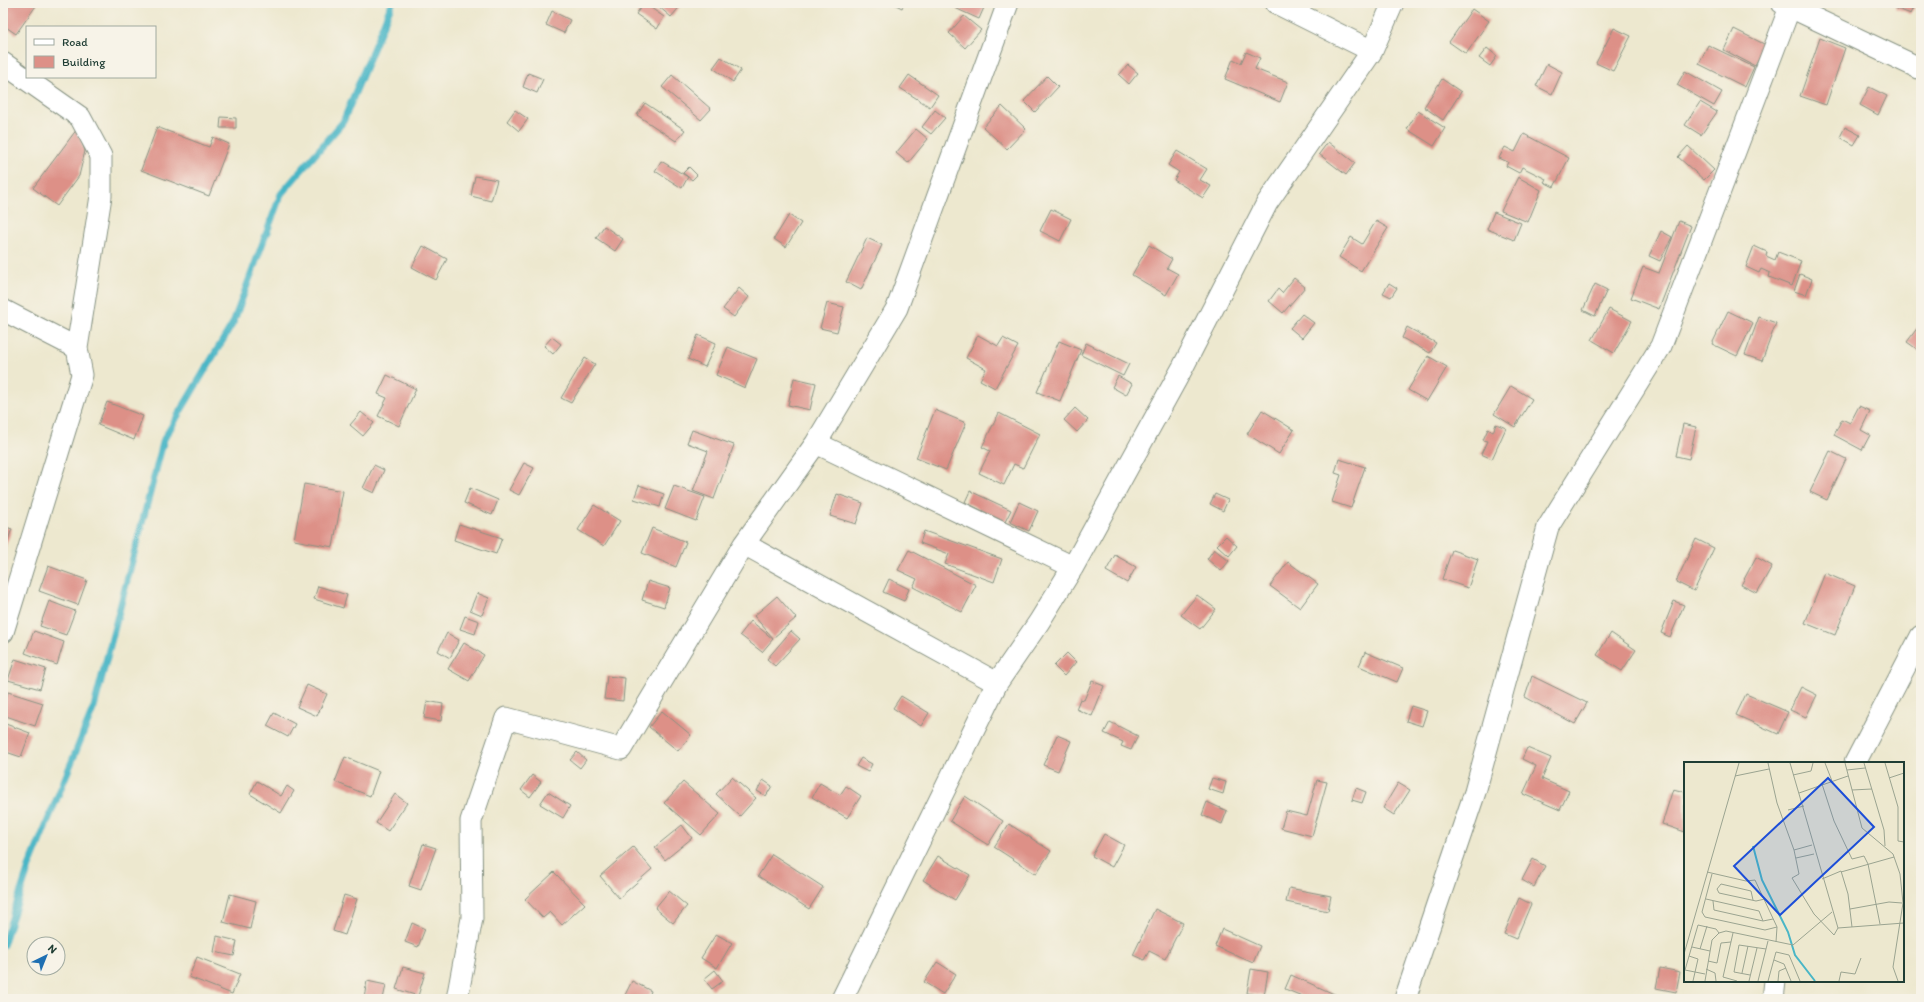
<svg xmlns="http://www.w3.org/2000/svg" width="1924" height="1002" font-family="Itim,sans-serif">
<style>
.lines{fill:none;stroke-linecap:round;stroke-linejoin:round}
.stream{stroke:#4ab6c6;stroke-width:7}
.building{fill:#dd9087}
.minor-casing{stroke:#869282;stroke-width:23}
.minor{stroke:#fff;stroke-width:21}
.inset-river{fill:none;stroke:#4ab6c6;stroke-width:2}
.inset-road{fill:none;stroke:#9ba491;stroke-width:1}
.view{fill:#1d4ed8;fill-opacity:0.15;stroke:#1d4ed8;stroke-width:2}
.inset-edge{fill:none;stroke:#1f3d34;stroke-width:2}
</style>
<rect width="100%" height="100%" fill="#f7f3e8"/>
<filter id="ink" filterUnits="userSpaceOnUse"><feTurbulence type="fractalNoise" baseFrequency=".025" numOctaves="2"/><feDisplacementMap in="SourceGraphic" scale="8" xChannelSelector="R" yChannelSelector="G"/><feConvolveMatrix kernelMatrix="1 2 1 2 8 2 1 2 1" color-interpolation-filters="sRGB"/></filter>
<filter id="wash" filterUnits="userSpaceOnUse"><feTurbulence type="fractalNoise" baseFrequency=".012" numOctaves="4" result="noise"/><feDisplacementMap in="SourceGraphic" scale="16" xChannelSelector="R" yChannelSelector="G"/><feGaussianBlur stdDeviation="0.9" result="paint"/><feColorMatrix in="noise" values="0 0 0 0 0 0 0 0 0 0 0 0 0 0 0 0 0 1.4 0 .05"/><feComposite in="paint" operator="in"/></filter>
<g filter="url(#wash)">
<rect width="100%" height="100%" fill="#ede8cf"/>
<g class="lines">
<!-- stream -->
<path class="stream" d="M 3,945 L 29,867 L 94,707 L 164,439 L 233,323 L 281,194 L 343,122 L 392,3"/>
</g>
<g id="blocks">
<!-- building -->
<path class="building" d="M 3,3 L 38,3 L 16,34 L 3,25 Z
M 644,3 L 664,17 L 657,29 L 636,14 Z
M 661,3 L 683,3 L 671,17 L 658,6 Z
M 892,3 L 905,3 L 902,8 Z
M 957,3 L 986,3 L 979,19 L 955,8 Z
M 1897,3 L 1916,3 L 1911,14 L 1895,8 Z
M 1472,9 L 1489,21 L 1466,54 L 1449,42 Z
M 552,11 L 570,20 L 564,33 L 546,25 Z
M 964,16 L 981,30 L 965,48 L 949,33 Z
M 1614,28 L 1631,36 L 1613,71 L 1596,63 Z
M 1734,29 L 1766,45 L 1755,66 L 1724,50 Z
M 1820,38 L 1845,48 L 1826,105 L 1800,96 Z
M 1708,45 L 1754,67 L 1745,87 L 1699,64 Z
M 1487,48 L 1497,56 L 1490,66 L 1479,58 Z
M 1246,52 L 1260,58 L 1255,69 L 1288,82 L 1280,102 L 1225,79 L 1233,59 L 1241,63 Z
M 721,57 L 741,70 L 733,82 L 713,68 Z
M 1547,64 L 1562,72 L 1552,94 L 1536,86 Z
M 1128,65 L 1138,73 L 1129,84 L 1119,75 Z
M 1685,71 L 1722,92 L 1714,106 L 1677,85 Z
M 528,73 L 543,79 L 537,93 L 523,87 Z
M 672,75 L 711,109 L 701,120 L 662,87 Z
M 909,75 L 938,95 L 930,107 L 900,88 Z
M 1047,76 L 1058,87 L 1035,112 L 1024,101 Z
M 1442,79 L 1461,92 L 1443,120 L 1424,107 Z
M 1869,87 L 1887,96 L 1878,115 L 1860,105 Z
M 1700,102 L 1717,112 L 1701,135 L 1685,125 Z
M 645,103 L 685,130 L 676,141 L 637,115 Z
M 1002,106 L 1026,129 L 1007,149 L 983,127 Z
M 515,110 L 528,119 L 519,131 L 507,121 Z
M 935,110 L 945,118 L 931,134 L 922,127 Z
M 1418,111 L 1445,128 L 1434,146 L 1407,129 Z
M 221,117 L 236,118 L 236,128 L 220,128 Z
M 157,127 L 209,147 L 213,137 L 229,144 L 209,196 L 141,170 Z
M 1845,127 L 1860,135 L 1854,145 L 1840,137 Z
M 77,129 L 85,151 L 79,176 L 57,206 L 33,188 Z
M 916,129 L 928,139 L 908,163 L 896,153 Z
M 1524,134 L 1569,158 L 1554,187 L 1544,182 L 1546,179 L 1522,167 L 1519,173 L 1506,166 L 1508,162 L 1499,158 L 1505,147 L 1515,152 Z
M 1328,142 L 1355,163 L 1346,175 L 1319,154 Z
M 1688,146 L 1714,170 L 1704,180 L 1678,157 Z
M 1177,151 L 1207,169 L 1200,180 L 1211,186 L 1203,198 L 1174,180 L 1179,172 L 1168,165 Z
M 661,161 L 688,177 L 682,188 L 655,171 Z
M 689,167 L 697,175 L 692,180 L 683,173 Z
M 475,176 L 497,180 L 491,201 L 471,196 Z
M 1518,177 L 1541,190 L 1528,222 L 1501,211 Z
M 3,202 L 7,209 L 3,212 Z
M 1051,209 L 1071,219 L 1060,241 L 1040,231 Z
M 1494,212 L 1521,223 L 1514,240 L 1487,229 Z
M 789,215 L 801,223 L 786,247 L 774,239 Z
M 1376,221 L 1388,228 L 1361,271 L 1339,257 L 1351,237 L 1362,244 Z
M 1679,221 L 1691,226 L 1659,309 L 1631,298 L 1643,267 L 1659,273 Z
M 604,226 L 623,239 L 615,251 L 596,238 Z
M 1661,231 L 1672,237 L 1660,261 L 1649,256 Z
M 867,238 L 882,245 L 861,290 L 846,282 Z
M 1149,245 L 1172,259 L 1167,268 L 1178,274 L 1166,295 L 1132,275 Z
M 423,246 L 447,259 L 436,280 L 412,267 Z
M 1754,246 L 1767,252 L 1766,256 L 1775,260 L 1778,252 L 1801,261 L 1792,286 L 1769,277 L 1770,273 L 1761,269 L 1759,273 L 1746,267 Z
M 1800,274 L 1812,279 L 1806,295 L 1794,291 Z
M 1294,278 L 1305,287 L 1283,313 L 1269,301 L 1278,289 L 1282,293 Z
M 1389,283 L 1397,288 L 1391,297 L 1383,293 Z
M 1595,284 L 1607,290 L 1595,316 L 1583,310 Z
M 739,288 L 749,297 L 734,317 L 723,309 Z
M 827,303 L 844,307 L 837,332 L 820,328 Z
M 1609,309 L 1632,321 L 1614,353 L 1592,340 Z
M 1728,311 L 1753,323 L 1737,356 L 1712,344 Z
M 1302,314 L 1314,323 L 1302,338 L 1290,328 Z
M 1759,317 L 1776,323 L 1762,361 L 1745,355 Z
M 1921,323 L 1921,352 L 1907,342 Z
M 1407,327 L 1436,343 L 1430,353 L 1402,338 Z
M 698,335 L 716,343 L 705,367 L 688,359 Z
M 978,335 L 998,346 L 1003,338 L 1018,346 L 995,388 L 980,380 L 986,369 L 966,358 Z
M 552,337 L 561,344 L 553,354 L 544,346 Z
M 1059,341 L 1081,350 L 1060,401 L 1037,392 Z
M 1086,343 L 1129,364 L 1123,376 L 1081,355 Z
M 728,347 L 757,359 L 745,388 L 716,375 Z
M 1428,356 L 1447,367 L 1427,401 L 1408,390 Z
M 585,358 L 595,364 L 571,403 L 561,398 Z
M 387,375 L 416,389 L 399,426 L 378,416 L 387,398 L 378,394 Z
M 1118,376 L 1132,384 L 1126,395 L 1112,387 Z
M 794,378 L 816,383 L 810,410 L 788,405 Z
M 1511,386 L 1532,399 L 1515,427 L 1494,414 Z
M 107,402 L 143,416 L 134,440 L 98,425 Z
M 1859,406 L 1870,411 L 1861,430 L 1870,435 L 1862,450 L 1834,435 L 1842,419 L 1850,423 Z
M 1075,408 L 1088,420 L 1077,432 L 1064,420 Z
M 935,410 L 966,423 L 946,470 L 916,458 Z
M 1262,410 L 1294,430 L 1279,454 L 1247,434 Z
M 361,412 L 374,423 L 363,436 L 350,425 Z
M 999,413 L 1040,434 L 1023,468 L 1014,464 L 1004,485 L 979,473 L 990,451 L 982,447 Z
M 1496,424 L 1506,428 L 1492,459 L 1481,454 L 1487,441 L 1483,440 L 1488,429 L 1493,432 Z
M 1683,424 L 1696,427 L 1689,459 L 1676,456 Z
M 692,430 L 734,445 L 714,499 L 693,491 L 708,451 L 687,443 Z
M 1830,451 L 1846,459 L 1827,500 L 1810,492 Z
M 1339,459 L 1365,467 L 1351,508 L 1332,502 L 1341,475 L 1335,473 Z
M 524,463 L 534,468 L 519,495 L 509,490 Z
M 374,465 L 384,470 L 374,493 L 363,488 Z
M 304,484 L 343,491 L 333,547 L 294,540 Z
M 639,485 L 664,494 L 660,507 L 634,499 Z
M 674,486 L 705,497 L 696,521 L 665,509 Z
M 470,488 L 498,500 L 492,515 L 464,503 Z
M 970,491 L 1011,510 L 1005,522 L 965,502 Z
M 837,494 L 863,503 L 856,524 L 830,516 Z
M 1215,494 L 1228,500 L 1223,511 L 1210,504 Z
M 1019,502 L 1038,511 L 1029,531 L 1010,522 Z
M 594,505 L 620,521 L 604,546 L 578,530 Z
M 459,524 L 502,538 L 496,554 L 454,540 Z
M 3,526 L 12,529 L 3,553 Z
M 652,528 L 686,542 L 676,567 L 642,553 Z
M 924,531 L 1002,559 L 994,582 L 945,564 L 949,554 L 920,543 Z
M 1226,536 L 1237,546 L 1229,556 L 1217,545 Z
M 1696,539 L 1714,548 L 1694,591 L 1676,582 Z
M 1214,549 L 1229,561 L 1221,571 L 1207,559 Z
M 909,550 L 976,585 L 962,612 L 913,587 L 917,579 L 898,570 Z
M 1452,550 L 1478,559 L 1468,588 L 1442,579 Z
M 1115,555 L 1136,567 L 1127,583 L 1106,571 Z
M 1756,557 L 1772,566 L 1757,593 L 1741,585 Z
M 1288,562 L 1318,584 L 1300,608 L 1270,586 Z
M 48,566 L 87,580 L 78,605 L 39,591 Z
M 1825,573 L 1855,586 L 1835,635 L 1805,623 Z
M 889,579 L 909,589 L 904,601 L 883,592 Z
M 648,581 L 670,588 L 664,607 L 642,600 Z
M 318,586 L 347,595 L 343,608 L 314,599 Z
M 477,593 L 489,598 L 482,615 L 470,610 Z
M 1197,595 L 1216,609 L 1200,629 L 1181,615 Z
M 777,596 L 796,618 L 773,638 L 754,616 Z
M 49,601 L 75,611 L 66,635 L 40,626 Z
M 1674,601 L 1684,605 L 1670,637 L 1661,633 Z
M 465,616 L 479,621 L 475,634 L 460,629 Z
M 751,621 L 773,639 L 762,652 L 740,635 Z
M 34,631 L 64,642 L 57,665 L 25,653 Z
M 791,631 L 800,639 L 775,666 L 767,659 Z
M 447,633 L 459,640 L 450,658 L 438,651 Z
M 1611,633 L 1636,650 L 1622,671 L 1597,655 Z
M 464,643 L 484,655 L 469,681 L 448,669 Z
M 1365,652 L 1403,668 L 1397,682 L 1359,666 Z
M 1067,653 L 1076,662 L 1064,676 L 1054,666 Z
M 15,659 L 46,669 L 40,689 L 8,680 Z
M 607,676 L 625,678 L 623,701 L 604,699 Z
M 1532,676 L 1587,703 L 1575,724 L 1525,697 Z
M 1092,681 L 1104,686 L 1092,716 L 1076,709 L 1080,699 L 1084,700 Z
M 307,685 L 327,694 L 317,716 L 297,707 Z
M 1801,687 L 1817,695 L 1806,717 L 1790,710 Z
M 8,692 L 43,703 L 35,726 L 3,715 L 3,706 Z
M 1746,694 L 1788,712 L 1778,734 L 1736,715 Z
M 901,696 L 929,713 L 921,726 L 893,708 Z
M 427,701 L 443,704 L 441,721 L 424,718 Z
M 1411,706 L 1427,711 L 1422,726 L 1406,721 Z
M 662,711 L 691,735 L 678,751 L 649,727 Z
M 274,713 L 295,724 L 288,737 L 267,726 Z
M 1110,722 L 1138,736 L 1131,750 L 1121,746 L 1123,742 L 1104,733 Z
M 3,723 L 30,733 L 21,757 L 3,751 Z
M 1057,735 L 1071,741 L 1058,771 L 1043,765 Z
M 1527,748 L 1551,758 L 1542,779 L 1569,791 L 1560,810 L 1523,794 L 1536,766 L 1522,759 Z
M 577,752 L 586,760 L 580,768 L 570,760 Z
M 345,757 L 379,771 L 370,796 L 335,782 Z
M 861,758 L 872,764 L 868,772 L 856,766 Z
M 532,775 L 541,782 L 530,797 L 521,790 Z
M 732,777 L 756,798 L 740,816 L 716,794 Z
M 1212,778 L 1226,782 L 1223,794 L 1208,789 Z
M 763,780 L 772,786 L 766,796 L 757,791 Z
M 1317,780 L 1327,782 L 1312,836 L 1281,828 L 1286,811 L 1307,816 Z
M 257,781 L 281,796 L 287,786 L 294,791 L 281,813 L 250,794 Z
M 683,782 L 720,814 L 701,835 L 664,803 Z
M 820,783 L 840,795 L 846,786 L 861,796 L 847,818 L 812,797 Z
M 1398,783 L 1410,790 L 1394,815 L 1383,808 Z
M 1356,788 L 1366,792 L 1362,803 L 1352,800 Z
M 1673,789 L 1685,792 L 1685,832 L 1662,824 Z
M 548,792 L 570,806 L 563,818 L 540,804 Z
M 395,794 L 407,803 L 388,831 L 376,823 Z
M 965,796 L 1003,821 L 988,845 L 950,821 Z
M 1207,802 L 1227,811 L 1222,824 L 1202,815 Z
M 1009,824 L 1051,851 L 1036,874 L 994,847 Z
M 682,825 L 692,838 L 665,860 L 655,847 Z
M 1104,834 L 1124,845 L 1112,867 L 1092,856 Z
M 423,844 L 436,848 L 421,890 L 409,886 Z
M 633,847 L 652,869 L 619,898 L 600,876 Z
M 772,854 L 823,887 L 809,909 L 758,876 Z
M 938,856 L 970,875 L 955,900 L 923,880 Z
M 1533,859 L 1545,866 L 1534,887 L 1522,880 Z
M 554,872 L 585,904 L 562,925 L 550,912 L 543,918 L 525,899 Z
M 1289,888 L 1331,896 L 1328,911 L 1286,902 Z
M 669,891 L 687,906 L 673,923 L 655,908 Z
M 230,894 L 256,901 L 250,929 L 223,922 Z
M 344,895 L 357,899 L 345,935 L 333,931 Z
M 1519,898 L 1531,904 L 1516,939 L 1504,934 Z
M 1155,909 L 1183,923 L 1165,959 L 1149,951 L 1144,960 L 1133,955 Z
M 412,923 L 425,929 L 418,947 L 405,942 Z
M 1222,929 L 1260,946 L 1253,963 L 1215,946 Z
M 716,934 L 732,943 L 717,968 L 701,958 Z
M 217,936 L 237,941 L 234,956 L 214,952 Z
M 197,957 L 240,974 L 232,994 L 189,977 Z
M 937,962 L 956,974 L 943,994 L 924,982 Z
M 403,967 L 425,973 L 418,996 L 396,989 Z
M 1660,968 L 1680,972 L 1676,992 L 1656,988 Z
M 1251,969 L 1268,972 L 1264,996 L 1247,993 Z
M 715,970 L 723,981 L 712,989 L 704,979 Z
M 1291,975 L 1341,997 L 1341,999 L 1309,999 L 1285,989 Z
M 367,981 L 386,985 L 383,999 L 364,998 Z
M 632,981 L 651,991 L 648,999 L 628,999 L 624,997 Z"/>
</g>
</g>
<g filter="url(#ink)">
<use href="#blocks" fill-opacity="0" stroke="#869282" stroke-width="1"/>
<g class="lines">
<defs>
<path id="minor" d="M 1276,3 L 1372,51
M 1782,3 L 1921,69
M 3,63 L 80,117 L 101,156 L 101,196 L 77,348 L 82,375 L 3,632
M 3,310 L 77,348
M 816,443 L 1073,567
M 744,544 L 997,683
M 1855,763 L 1921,636
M 457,999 L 472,918 L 471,821 L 506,718 L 621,749 L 744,544 L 816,443 L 897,308 L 1008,3
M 842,999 L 997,683 L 1039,622 L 1073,567 L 1183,367 L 1267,203 L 1372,51 L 1393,3
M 1405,999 L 1475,792 L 1548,527 L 1661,346 L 1790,7
M 1773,999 L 1775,981"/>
</defs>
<!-- minor casing -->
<use href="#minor" class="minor-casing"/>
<!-- minor -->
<use href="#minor" class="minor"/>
</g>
</g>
<!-- overview -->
<g transform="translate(1684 762)">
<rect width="220" height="220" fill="#ede8cf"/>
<path class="inset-river" d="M 69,84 L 78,118 L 104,170 L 111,193 L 131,219"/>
<path class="inset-road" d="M 84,1 L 93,41 L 110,88 L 115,112 L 108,116 L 130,152 L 150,173 L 154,166 L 106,1M 141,1 L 148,19M 161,1 L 178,66 L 209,92 L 216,112 L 219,141 L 209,205 L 214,219M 180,1 L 200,68 L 201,84M 201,1 L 214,45 L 214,79 L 220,80M 163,8 L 181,6M 109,13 L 127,9 L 129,1M 51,14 L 85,7M 205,16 L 220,11M 138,22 L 150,59 L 168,97 L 180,94 L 184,102 L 196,162M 168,28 L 188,27M 115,31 L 164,14M 104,48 L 120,44M 110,88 L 128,83M 112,96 L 130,92M 23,110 L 62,119 L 71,118 L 93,165 L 92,180M 157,110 L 210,95M 28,112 L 18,150 L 21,155 L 81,168 L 93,165M 138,117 L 157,109 L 164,132 L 168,165M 22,137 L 75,149 L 79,159M 69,138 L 67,129 L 37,122 L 33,127 L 35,131 L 72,139 L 81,137M 29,139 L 30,148 L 79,159 L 89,157M 166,147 L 205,140 L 218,141M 154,166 L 220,161M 49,171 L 39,215 L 53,219M 8,185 L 26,189M 16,187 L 23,164M 0,192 L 55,1M 5,194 L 14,197 L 9,219M 90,198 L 100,202 L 107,219M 24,199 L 33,201 L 37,181 L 47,180M 22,207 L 31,211 L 32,219M 1,208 L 14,163 L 32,167 L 35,171M 1,208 L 21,212M 58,211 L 64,184M 66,213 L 50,210 L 55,183 L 82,187M 21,219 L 28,178 L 35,171 L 42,169 L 109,183 L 148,150M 65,219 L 73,186M 74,219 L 84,179M 84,219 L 92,190 L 105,193 L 116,219M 94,219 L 95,209 L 102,206M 155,219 L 157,210 L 171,212 L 177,196"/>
<path class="view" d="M 144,16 L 190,65 L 96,153 L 50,104 Z"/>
<rect width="220" height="220" class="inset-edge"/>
</g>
<!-- margin -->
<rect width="1924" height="1002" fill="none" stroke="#f7f3e8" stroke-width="16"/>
<!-- legend -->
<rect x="26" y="26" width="130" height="52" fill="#f7f3e8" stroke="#a1aaa0"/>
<rect x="34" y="39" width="20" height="6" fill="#ffffff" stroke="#a1aaa0"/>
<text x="62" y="46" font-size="12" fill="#1f3d34">Road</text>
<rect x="34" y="56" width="20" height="12" fill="#dd9087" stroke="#a1aaa0"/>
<text x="62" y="66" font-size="12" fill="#1f3d34">Building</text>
<!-- north arrow -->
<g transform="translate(46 956) rotate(43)"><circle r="19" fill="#f7f3e8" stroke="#a1aaa0"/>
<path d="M0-3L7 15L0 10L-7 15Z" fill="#1f6fb2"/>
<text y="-6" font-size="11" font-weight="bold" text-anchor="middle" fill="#1f3d34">N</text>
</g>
</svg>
